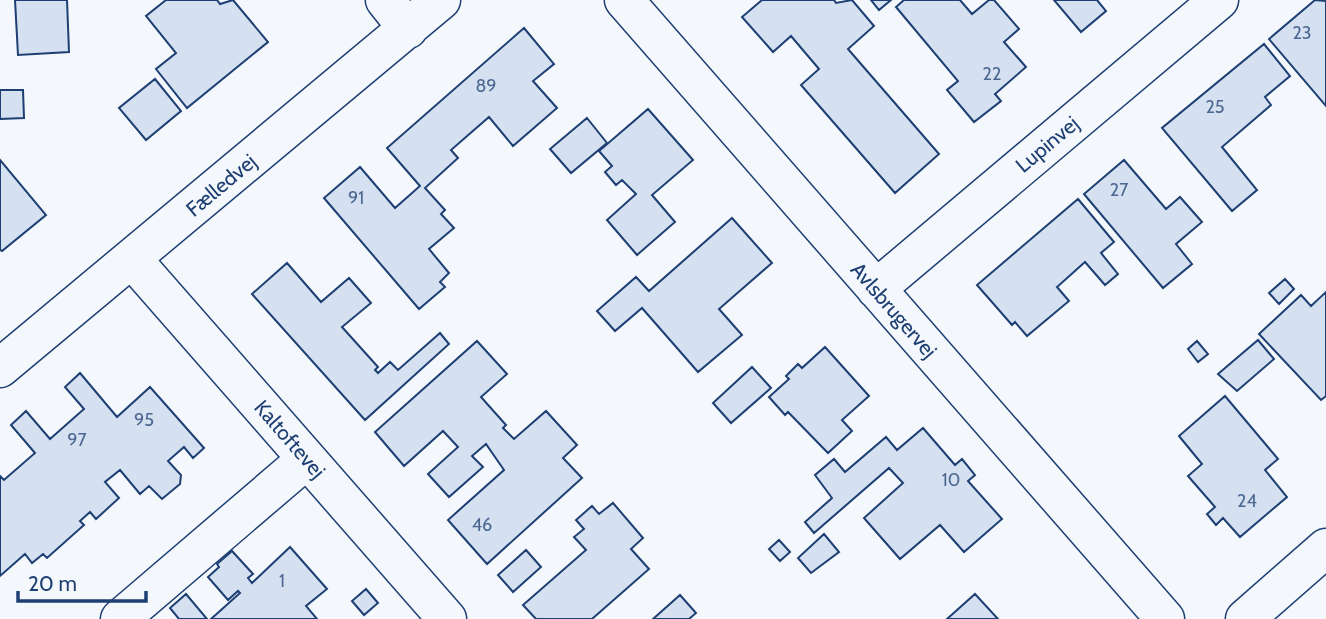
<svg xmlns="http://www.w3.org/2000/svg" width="1326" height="619" font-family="Cabin,sans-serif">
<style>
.building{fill:#d5e0f0;stroke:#1d3f73;stroke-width:2}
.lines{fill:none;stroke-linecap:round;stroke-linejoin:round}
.minor-casing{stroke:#1d3f73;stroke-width:41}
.minor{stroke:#f4f7fb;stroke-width:38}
.labels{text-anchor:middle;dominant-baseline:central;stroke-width:5;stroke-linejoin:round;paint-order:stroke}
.number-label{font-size:18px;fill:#4b6792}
.street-label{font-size:21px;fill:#1d3f73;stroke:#f4f7fb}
</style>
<rect width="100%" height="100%" fill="#f4f7fb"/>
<!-- building -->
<path class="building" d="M 15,0 L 67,0 L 69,52 L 18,55 Z
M 166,0 L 217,0 L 220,4 L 233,0 L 268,42 L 187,108 L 156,69 L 176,53 L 146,16 Z
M 762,0 L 834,0 L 836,3 L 852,0 L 874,26 L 848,49 L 939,154 L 895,193 L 801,85 L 819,69 L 791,36 L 773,52 L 742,17 Z
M 871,0 L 891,0 L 879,10 Z
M 904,0 L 960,0 L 972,14 L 989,0 L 994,0 L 1019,29 L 1004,42 L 1026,67 L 995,94 L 1001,101 L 974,122 L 947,90 L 958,81 L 896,7 Z
M 1054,0 L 1097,0 L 1106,11 L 1081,32 Z
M 1315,0 L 1326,1 L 1326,106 L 1269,39 Z
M 524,28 L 554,64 L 533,81 L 557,108 L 513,146 L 489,117 L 451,150 L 458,158 L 425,188 L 445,210 L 441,214 L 454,228 L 429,249 L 449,273 L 440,282 L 445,287 L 419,309 L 324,198 L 360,167 L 395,208 L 420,186 L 387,148 Z
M 1264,44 L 1290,76 L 1265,97 L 1271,105 L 1222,147 L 1257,190 L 1232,211 L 1162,128 Z
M 155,79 L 181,111 L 146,140 L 119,108 Z
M 0,90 L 23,90 L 24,118 L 0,119 Z
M 648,109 L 693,160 L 652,195 L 675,222 L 637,255 L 607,220 L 636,194 L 622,180 L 616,185 L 605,172 L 612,166 L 599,151 Z
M 587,118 L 607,143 L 571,173 L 550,149 Z
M 0,160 L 46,215 L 2,251 L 0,250 Z
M 1124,160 L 1166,209 L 1180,197 L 1202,222 L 1176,244 L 1192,264 L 1163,288 L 1084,194 Z
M 1078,199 L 1114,242 L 1101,253 L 1118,274 L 1105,285 L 1085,262 L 1057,287 L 1069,301 L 1027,336 L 1015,322 L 1012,325 L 977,285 Z
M 732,218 L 772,263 L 719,309 L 742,335 L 698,372 L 642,308 L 615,331 L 597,311 L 636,277 L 649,291 Z
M 287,263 L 321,302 L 349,278 L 371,303 L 342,327 L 378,367 L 375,370 L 378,373 L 390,362 L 398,370 L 440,333 L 449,344 L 365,420 L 252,294 Z
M 1285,279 L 1294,289 L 1279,304 L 1269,293 Z
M 1326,292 L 1326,396 L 1321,400 L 1259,334 L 1301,295 L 1311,306 Z
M 1258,340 L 1274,359 L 1237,391 L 1218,374 Z
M 477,341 L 507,374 L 481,397 L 506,425 L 503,428 L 514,439 L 546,411 L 577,445 L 563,458 L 582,478 L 487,564 L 448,520 L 504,470 L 486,444 L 472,456 L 483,467 L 449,497 L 428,474 L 458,447 L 443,431 L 404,466 L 375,432 Z
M 1197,341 L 1208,354 L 1198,362 L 1188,349 Z
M 825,347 L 869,396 L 842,420 L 852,431 L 828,453 L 788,412 L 785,415 L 769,397 L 789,379 L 786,376 L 798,364 L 802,368 Z
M 752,367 L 771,388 L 731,423 L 713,403 Z
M 80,373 L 117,417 L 150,387 L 204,448 L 193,458 L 184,447 L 168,461 L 181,475 L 180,484 L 162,499 L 149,486 L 140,494 L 120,470 L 105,482 L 119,498 L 96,519 L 90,512 L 80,521 L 84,525 L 47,558 L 43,554 L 32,563 L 25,554 L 0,576 L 0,476 L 4,480 L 35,453 L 11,425 L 26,411 L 50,439 L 84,409 L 65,387 Z
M 1225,396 L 1278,459 L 1265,470 L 1287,497 L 1240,537 L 1223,518 L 1216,525 L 1207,514 L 1215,507 L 1188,476 L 1202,464 L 1179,436 Z
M 923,428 L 955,465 L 962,459 L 975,475 L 968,481 L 1002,519 L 964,552 L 940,525 L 900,559 L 864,518 L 903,483 L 889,468 L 814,533 L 805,522 L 832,498 L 815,475 L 834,459 L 845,472 L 886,437 L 897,450 Z
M 613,503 L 643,538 L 631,549 L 649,569 L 592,619 L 536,619 L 523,605 L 586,550 L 574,537 L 584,529 L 576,520 L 592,506 L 599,514 Z
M 824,534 L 839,552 L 811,573 L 798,558 Z
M 779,540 L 790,552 L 780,561 L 769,549 Z
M 290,547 L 327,589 L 306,606 L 317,619 L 211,619 L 240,593 L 238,591 L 228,600 L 208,577 L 219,567 L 217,564 L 232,551 L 253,574 L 248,578 L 252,583 Z
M 526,550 L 541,567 L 513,592 L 498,575 Z
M 366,589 L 378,603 L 364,615 L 352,601 Z
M 186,594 L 207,619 L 179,619 L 170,608 Z
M 975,594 L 998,619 L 947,619 Z
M 680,595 L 696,613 L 689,619 L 653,619 Z"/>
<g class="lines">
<defs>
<path id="minor" d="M 385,0 L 408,29
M 624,0 L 1165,619
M 132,259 L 447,619
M 876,289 L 1219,0
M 0,368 L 441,0
M 120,619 L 307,459
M 1245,619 L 1326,548"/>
</defs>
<!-- minor casing -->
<use href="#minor" class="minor-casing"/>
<!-- minor -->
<use href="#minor" class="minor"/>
</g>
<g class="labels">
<!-- number labels -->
<g class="number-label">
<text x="1302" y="33">23</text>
<text x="992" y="74">22</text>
<text x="486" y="86">89</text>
<text x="1215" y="107">25</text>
<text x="1119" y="190">27</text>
<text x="356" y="198">91</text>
<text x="144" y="420">95</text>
<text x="77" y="440">97</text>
<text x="951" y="480">10</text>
<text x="1247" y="501">24</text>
<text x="482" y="525">46</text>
<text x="282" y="581">1</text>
</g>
<!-- street labels -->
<g class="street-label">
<text transform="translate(1047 144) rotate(-40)">Lupinvej</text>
<text transform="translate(221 185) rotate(-40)">Fælledvej</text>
<text transform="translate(894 310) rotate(49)">Avlsbrugervej</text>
<text transform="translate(290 439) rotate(49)">Kaltoftevej</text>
</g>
</g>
<!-- scale -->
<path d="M18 591v10h128v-10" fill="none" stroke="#1d3f73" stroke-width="3.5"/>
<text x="28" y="591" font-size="21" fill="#1d3f73" stroke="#f4f7fb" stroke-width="5" paint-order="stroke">20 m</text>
</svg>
